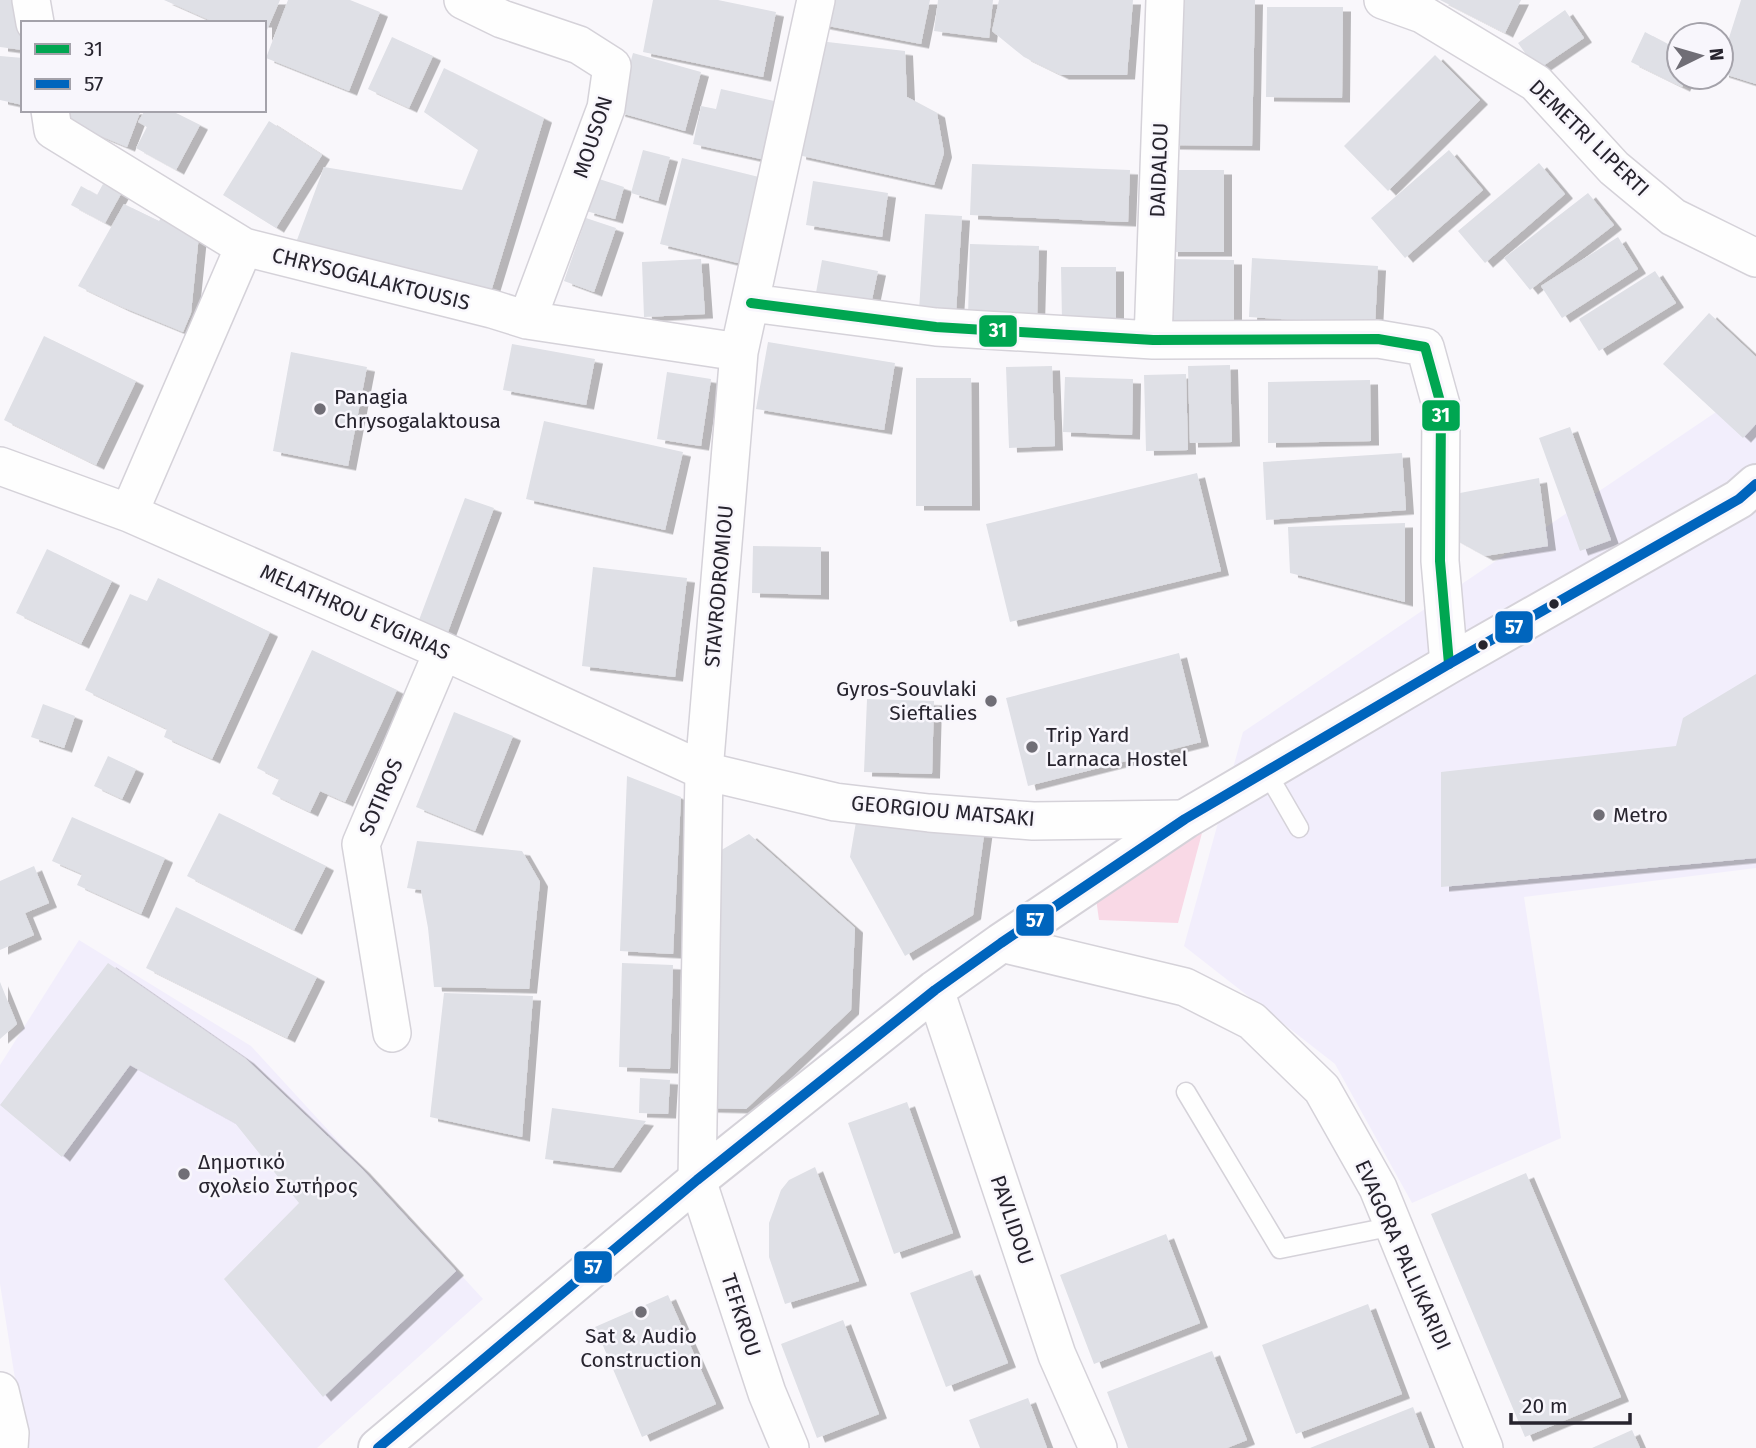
<svg xmlns="http://www.w3.org/2000/svg" width="1756" height="1448" font-family="'Fira Sans',sans-serif">
<style>
.built{fill:#f2eefc}
.green{fill:#f9d9e6}
.building{fill:#dfe0e6;filter:url(#shadow)}
.lines{fill:none;stroke-linecap:round;stroke-linejoin:round}
.service-casing{stroke:#d5d2d9;stroke-width:21}
.minor-casing{stroke:#d5d2d9;stroke-width:40}
.secondary-casing{stroke:#d5d2d9;stroke-width:42}
.service{stroke:#fefefe;stroke-width:18}
.minor{stroke:#fefefe;stroke-width:37}
.secondary{stroke:#fefefe;stroke-width:38}
.bus-1-casing{stroke:#f8f6fc;stroke-width:16}
.bus-2-casing{stroke:#f8f6fc;stroke-width:16}
.bus-1{stroke:#00a651;stroke-width:10}
.bus-2{stroke:#0065bd;stroke-width:10}
.poi-dot{fill:#706e76;stroke:#f8f6fc;stroke-width:2.5}
.bus-dot{fill:#27242e;stroke:#f8f6fc;stroke-width:2.5}
.labels{text-anchor:middle;dominant-baseline:central;stroke-width:5;stroke-linejoin:round;paint-order:stroke}
.street-label{font-size:21px;fill:#27242e;stroke:#f8f6fc}
.poi-label{font-size:21px;fill:#27242e;stroke:#f8f6fc;text-anchor:start}
.line-badge{stroke:#f8f6fc;stroke-width:2.5}
.badge-label{font-size:19px;text-anchor:middle;font-weight:bold;fill:#fff}
</style>
<defs>
<filter id="shadow"><feDropShadow dx="8" dy="4.5" stdDeviation="0" flood-color="#0004"/></filter>
</defs>
<rect width="100%" height="100%" fill="#f9f7fb"/>
<!-- built -->
<path class="built" d="M 1756,385 L 1756,868 L 1524,897 L 1561,1138 L 1412,1203 L 1335,1064 L 1184,946 L 1243,732 Z
M 79,940 L 251,1046 L 483,1299 L 317,1448 L 26,1448 L 0,1284 L 0,1065 Z"/>
<!-- green -->
<path class="green" d="M 1202,833 L 1178,923 L 1099,920 L 1095,891 Z"/>
<!-- building -->
<path class="building" d="M 0,0 L 13,0 L 23,39 L 23,50 L 0,47 Z
M 164,0 L 280,0 L 264,37 L 264,23 L 216,23 Z
M 288,0 L 350,0 L 380,12 L 349,91 L 266,58 Z
M 653,0 L 718,0 L 776,12 L 763,77 L 643,52 Z
M 823,0 L 930,0 L 921,44 L 818,24 Z
M 938,0 L 993,0 L 989,38 L 934,31 Z
M 999,0 L 1133,0 L 1127,75 L 1061,75 L 1024,57 L 992,31 Z
M 1175,0 L 1255,0 L 1252,146 L 1172,145 Z
M 1440,0 L 1521,0 L 1505,33 Z
M 1741,0 L 1756,0 L 1756,84 L 1721,73 L 1721,63 Z
M 1267,7 L 1343,7 L 1342,98 L 1266,97 Z
M 1565,10 L 1584,38 L 1537,70 L 1518,43 Z
M 1645,32 L 1679,50 L 1679,77 L 1687,77 L 1682,87 L 1631,62 Z
M 392,37 L 433,56 L 409,108 L 368,89 Z
M 819,41 L 905,51 L 907,97 L 937,113 L 944,153 L 934,185 L 798,155 Z
M 633,53 L 701,72 L 685,131 L 617,112 Z
M 1435,55 L 1480,100 L 1388,191 L 1344,146 Z
M 0,56 L 23,58 L 23,105 L 0,100 Z
M 444,68 L 544,118 L 489,298 L 294,248 L 324,167 L 462,190 L 478,150 L 424,112 Z
M 721,89 L 774,101 L 761,159 L 693,144 L 701,106 L 716,109 Z
M 65,110 L 141,110 L 127,147 L 62,120 Z
M 145,110 L 170,110 L 200,125 L 176,170 L 136,148 L 147,127 L 138,122 Z
M 269,121 L 322,155 L 276,228 L 223,195 Z
M 643,150 L 670,157 L 658,201 L 631,193 Z
M 1449,150 L 1483,190 L 1405,258 L 1371,218 Z
M 682,158 L 767,179 L 746,265 L 660,244 Z
M 1539,163 L 1565,194 L 1485,263 L 1458,231 Z
M 972,164 L 1130,170 L 1128,222 L 970,215 Z
M 1169,170 L 1224,170 L 1224,252 L 1170,252 Z
M 596,178 L 624,187 L 615,219 L 586,211 Z
M 813,181 L 888,193 L 882,237 L 806,225 Z
M 103,184 L 121,194 L 105,223 L 71,205 L 81,186 L 97,195 Z
M 1588,193 L 1614,225 L 1530,290 L 1504,258 Z
M 124,204 L 159,221 L 164,213 L 199,235 L 191,313 L 183,332 L 122,307 L 78,286 Z
M 925,214 L 962,216 L 956,313 L 919,311 Z
M 586,218 L 616,228 L 594,292 L 564,281 Z
M 1618,237 L 1638,269 L 1562,318 L 1541,286 Z
M 970,244 L 1039,246 L 1037,320 L 968,317 Z
M 1252,258 L 1378,266 L 1375,325 L 1249,317 Z
M 701,259 L 705,314 L 644,317 L 642,262 Z
M 1166,259 L 1234,260 L 1234,322 L 1166,322 Z
M 822,260 L 878,271 L 870,309 L 815,298 Z
M 1061,267 L 1116,267 L 1116,320 L 1062,321 Z
M 1655,271 L 1676,303 L 1599,351 L 1579,319 Z
M 1709,313 L 1756,357 L 1756,424 L 1743,438 L 1663,364 Z
M 44,336 L 136,381 L 96,465 L 4,420 Z
M 768,342 L 895,363 L 884,430 L 756,409 Z
M 512,344 L 595,359 L 586,405 L 503,390 Z
M 291,352 L 367,367 L 348,466 L 273,451 Z
M 1230,365 L 1232,442 L 1190,443 L 1188,366 Z
M 1052,366 L 1055,446 L 1009,448 L 1006,367 Z
M 667,372 L 711,379 L 701,446 L 657,439 Z
M 1186,374 L 1188,450 L 1146,451 L 1144,375 Z
M 1065,377 L 1133,379 L 1132,435 L 1063,432 Z
M 916,378 L 971,378 L 972,506 L 916,506 Z
M 1370,380 L 1371,441 L 1268,443 L 1268,382 Z
M 544,421 L 683,452 L 665,530 L 526,499 Z
M 1570,427 L 1611,540 L 1580,551 L 1539,438 Z
M 1402,453 L 1406,510 L 1266,520 L 1263,462 Z
M 1197,473 L 1221,571 L 1010,622 L 986,524 Z
M 1539,478 L 1548,546 L 1485,556 L 1447,535 L 1444,496 Z
M 465,498 L 494,508 L 445,640 L 416,628 Z
M 1405,523 L 1405,602 L 1290,573 L 1288,527 Z
M 753,546 L 821,547 L 821,595 L 752,593 Z
M 47,549 L 112,581 L 81,644 L 16,613 Z
M 593,567 L 687,578 L 675,677 L 582,666 Z
M 158,578 L 270,632 L 212,759 L 164,737 L 167,729 L 85,690 L 130,594 L 147,601 Z
M 312,650 L 397,690 L 345,802 L 320,791 L 310,812 L 272,794 L 279,779 L 257,768 Z
M 1179,653 L 1201,742 L 1028,786 L 1006,698 Z
M 1756,674 L 1756,858 L 1441,887 L 1441,772 L 1676,746 L 1683,718 Z
M 867,699 L 934,701 L 932,774 L 864,772 Z
M 43,704 L 75,716 L 64,748 L 31,737 Z
M 454,712 L 513,736 L 475,831 L 416,807 Z
M 108,756 L 136,769 L 122,799 L 94,786 Z
M 627,776 L 681,797 L 673,954 L 620,951 Z
M 219,813 L 326,866 L 294,930 L 187,876 Z
M 857,816 L 985,828 L 973,915 L 905,956 L 850,857 Z
M 72,817 L 165,858 L 141,914 L 77,885 L 82,874 L 52,861 Z
M 749,834 L 855,928 L 851,1010 L 746,1109 L 706,1108 L 718,852 Z
M 417,841 L 522,851 L 540,882 L 529,989 L 434,987 L 428,928 L 421,890 L 407,888 Z
M 34,866 L 49,903 L 25,913 L 34,935 L 0,950 L 0,881 Z
M 176,907 L 317,977 L 287,1038 L 146,968 Z
M 108,963 L 246,1059 L 362,1169 L 456,1271 L 323,1397 L 224,1279 L 299,1203 L 235,1123 L 130,1065 L 62,1157 L 0,1105 Z
M 622,963 L 673,965 L 670,1069 L 619,1067 Z
M 0,982 L 17,1024 L 0,1039 Z
M 444,993 L 533,996 L 522,1137 L 430,1117 Z
M 640,1078 L 670,1080 L 668,1114 L 639,1113 Z
M 907,1102 L 953,1233 L 894,1254 L 848,1123 Z
M 552,1108 L 646,1121 L 613,1168 L 545,1159 Z
M 815,1167 L 859,1281 L 785,1304 L 769,1257 L 769,1223 L 781,1190 L 789,1180 Z
M 1526,1173 L 1621,1397 L 1525,1437 L 1431,1214 Z
M 1166,1234 L 1200,1323 L 1094,1364 L 1060,1275 Z
M 972,1270 L 1008,1363 L 946,1387 L 910,1293 Z
M 668,1295 L 716,1404 L 642,1437 L 595,1327 Z
M 1368,1304 L 1402,1394 L 1296,1434 L 1262,1345 Z
M 843,1320 L 879,1414 L 817,1438 L 781,1344 Z
M 1212,1351 L 1247,1440 L 1227,1448 L 1128,1448 L 1107,1392 Z
M 1028,1398 L 1047,1448 L 980,1448 L 969,1420 Z
M 1413,1407 L 1429,1448 L 1310,1448 Z
M 1632,1430 L 1640,1448 L 1592,1448 Z"/>
<g class="lines">
<defs>
<path id="service" d="M 1266,771 L 1299,828
M 1186,1092 L 1280,1249 L 1394,1226"/>
<path id="minor" d="M 31,0 L 35,23
M 463,0 L 502,19 L 579,45 L 612,66 L 606,108 L 527,320
M 1383,0 L 1422,14 L 1536,83 L 1614,168 L 1673,217 L 1756,258
M 50,110 L 53,130 L 244,247 L 492,309 L 527,320 L 739,352
M 751,303 L 936,327 L 1153,340 L 1378,339 L 1425,347 L 1441,405 L 1440,561 L 1449,664
M 1153,340 L 1165,0
M 0,466 L 129,513 L 443,651 L 704,771 L 835,802 L 929,813 L 1033,821 L 1185,819
M 129,513 L 244,247
M 1001,943 L 1185,987 L 1252,1021 L 1322,1089 L 1378,1188 L 1484,1448
M 935,990 L 1057,1355 L 1098,1448
M 392,1033 L 361,844 L 443,651
M 0,1391 L 10,1433 L 9,1448
M 790,1448 L 767,1393 L 697,1180 L 704,771 L 739,352 L 816,0"/>
<path id="secondary" d="M 378,1448 L 697,1180 L 935,990 L 1001,943 L 1185,819 L 1449,664 L 1739,499 L 1756,484"/>
</defs>
<!-- service casing -->
<use href="#service" class="service-casing"/>
<!-- minor casing -->
<use href="#minor" class="minor-casing"/>
<!-- secondary casing -->
<use href="#secondary" class="secondary-casing"/>
<!-- service -->
<use href="#service" class="service"/>
<!-- minor -->
<use href="#minor" class="minor"/>
<!-- secondary -->
<use href="#secondary" class="secondary"/>
<defs>
<path id="bus-1" d="M 751,303 L 936,327 L 1153,340 L 1378,339 L 1425,347 L 1441,405 L 1440,561 L 1449,664"/>
<path id="bus-2" d="M 378,1448 L 697,1180 L 935,990 L 1001,943 L 1185,819 L 1449,664 L 1739,499 L 1756,484"/>
</defs>
<!-- bus-1 casing -->
<use href="#bus-1" class="bus-1-casing"/>
<!-- bus-2 casing -->
<use href="#bus-2" class="bus-2-casing"/>
<!-- bus-1 -->
<use href="#bus-1" class="bus-1"/>
<!-- bus-2 -->
<use href="#bus-2" class="bus-2"/>
</g>
<!-- markers -->
<g class="poi-dot">
<circle cx="320" cy="409" r="7"/>
<circle cx="991" cy="701" r="7"/>
<circle cx="1032" cy="747" r="7"/>
<circle cx="1599" cy="815" r="7"/>
<circle cx="184" cy="1174" r="7"/>
<circle cx="641" cy="1312" r="7"/>
</g>
<g class="bus-dot">
<circle cx="1554" cy="604" r="6"/>
<circle cx="1483" cy="645" r="6"/>
</g>
<g class="labels">
<!-- street labels -->
<g class="street-label">
<text transform="translate(593 137) rotate(-72)">MOUSON</text>
<text transform="translate(1589 138) rotate(44)">DEMETRI LIPERTI</text>
<text transform="translate(1159 170) rotate(-88)">DAIDALOU</text>
<text transform="translate(371 279) rotate(14)">CHRYSOGALAKTOUSIS</text>
<text transform="translate(719 586) rotate(-85)">STAVRODROMIOU</text>
<text transform="translate(355 612) rotate(24)">MELATHROU EVGIRIAS</text>
<text transform="translate(381 797) rotate(-67)">SOTIROS</text>
<text transform="translate(943 811) rotate(5)">GEORGIOU MATSAKI</text>
<text transform="translate(1012 1220) rotate(71)">PAVLIDOU</text>
<text transform="translate(1403 1255) rotate(66)">EVAGORA PALLIKARIDI</text>
<text transform="translate(741 1315) rotate(72)">TEFKROU</text>
</g>
<!-- poi labels -->
<g class="poi-label">
<text x="334" y="397">Panagia<tspan x="334" dy="24">Chrysogalaktousa</tspan></text>
<text x="977" y="689" text-anchor="end">Gyros-Souvlaki<tspan x="977" dy="24">Sieftalies</tspan></text>
<text x="1046" y="735">Trip Yard<tspan x="1046" dy="24">Larnaca Hostel</tspan></text>
<text x="1613" y="815">Metro</text>
<text x="198" y="1162">Δημοτικό<tspan x="198" dy="24">σχολείο Σωτήρος</tspan></text>
<text x="641" y="1336" text-anchor="middle">Sat &amp; Audio<tspan x="641" dy="24">Construction</tspan></text>
</g>
</g>
<g class="line-badge">
<rect x="978" y="314" width="40" height="34" rx="7" fill="#00a651"/>
<rect x="1421" y="399" width="40" height="33" rx="7" fill="#00a651"/>
<rect x="1494" y="610" width="40" height="34" rx="7" fill="#0065bd"/>
<rect x="1015" y="903" width="40" height="34" rx="7" fill="#0065bd"/>
<rect x="573" y="1250" width="40" height="34" rx="7" fill="#0065bd"/>
</g>
<g class="badge-label">
<text x="998" y="337">31</text>
<text x="1441" y="422">31</text>
<text x="1514" y="634">57</text>
<text x="1035" y="927">57</text>
<text x="593" y="1274">57</text>
</g>
<!-- legend -->
<rect x="21" y="21" width="245" height="91" fill="#f8f6fc" stroke="#a4a2aa" stroke-width="2"/>
<rect x="35" y="44" width="35" height="10" fill="#00a651" stroke="#a4a2aa" stroke-width="2"/>
<text x="84" y="56" font-size="21" fill="#27242e">31</text>
<rect x="35" y="79" width="35" height="10" fill="#0065bd" stroke="#a4a2aa" stroke-width="2"/>
<text x="84" y="91" font-size="21" fill="#27242e">57</text>
<!-- north arrow -->
<g transform="translate(1700 56) rotate(85)"><circle r="33" fill="#f8f6fc" stroke="#a4a2aa" stroke-width="2"/>
<path d="M0-5L12 26L0 18L-12 26Z" fill="#706e76"/>
<text y="-10" font-size="19" font-weight="bold" text-anchor="middle" fill="#27242e">N</text>
</g>
<!-- scale -->
<path d="M1511 1413v10h119v-10" fill="none" stroke="#27242e" stroke-width="3.5"/>
<text x="1522" y="1413" font-size="21" fill="#27242e" stroke="#f8f6fc" stroke-width="5" paint-order="stroke">20 m</text>
</svg>
